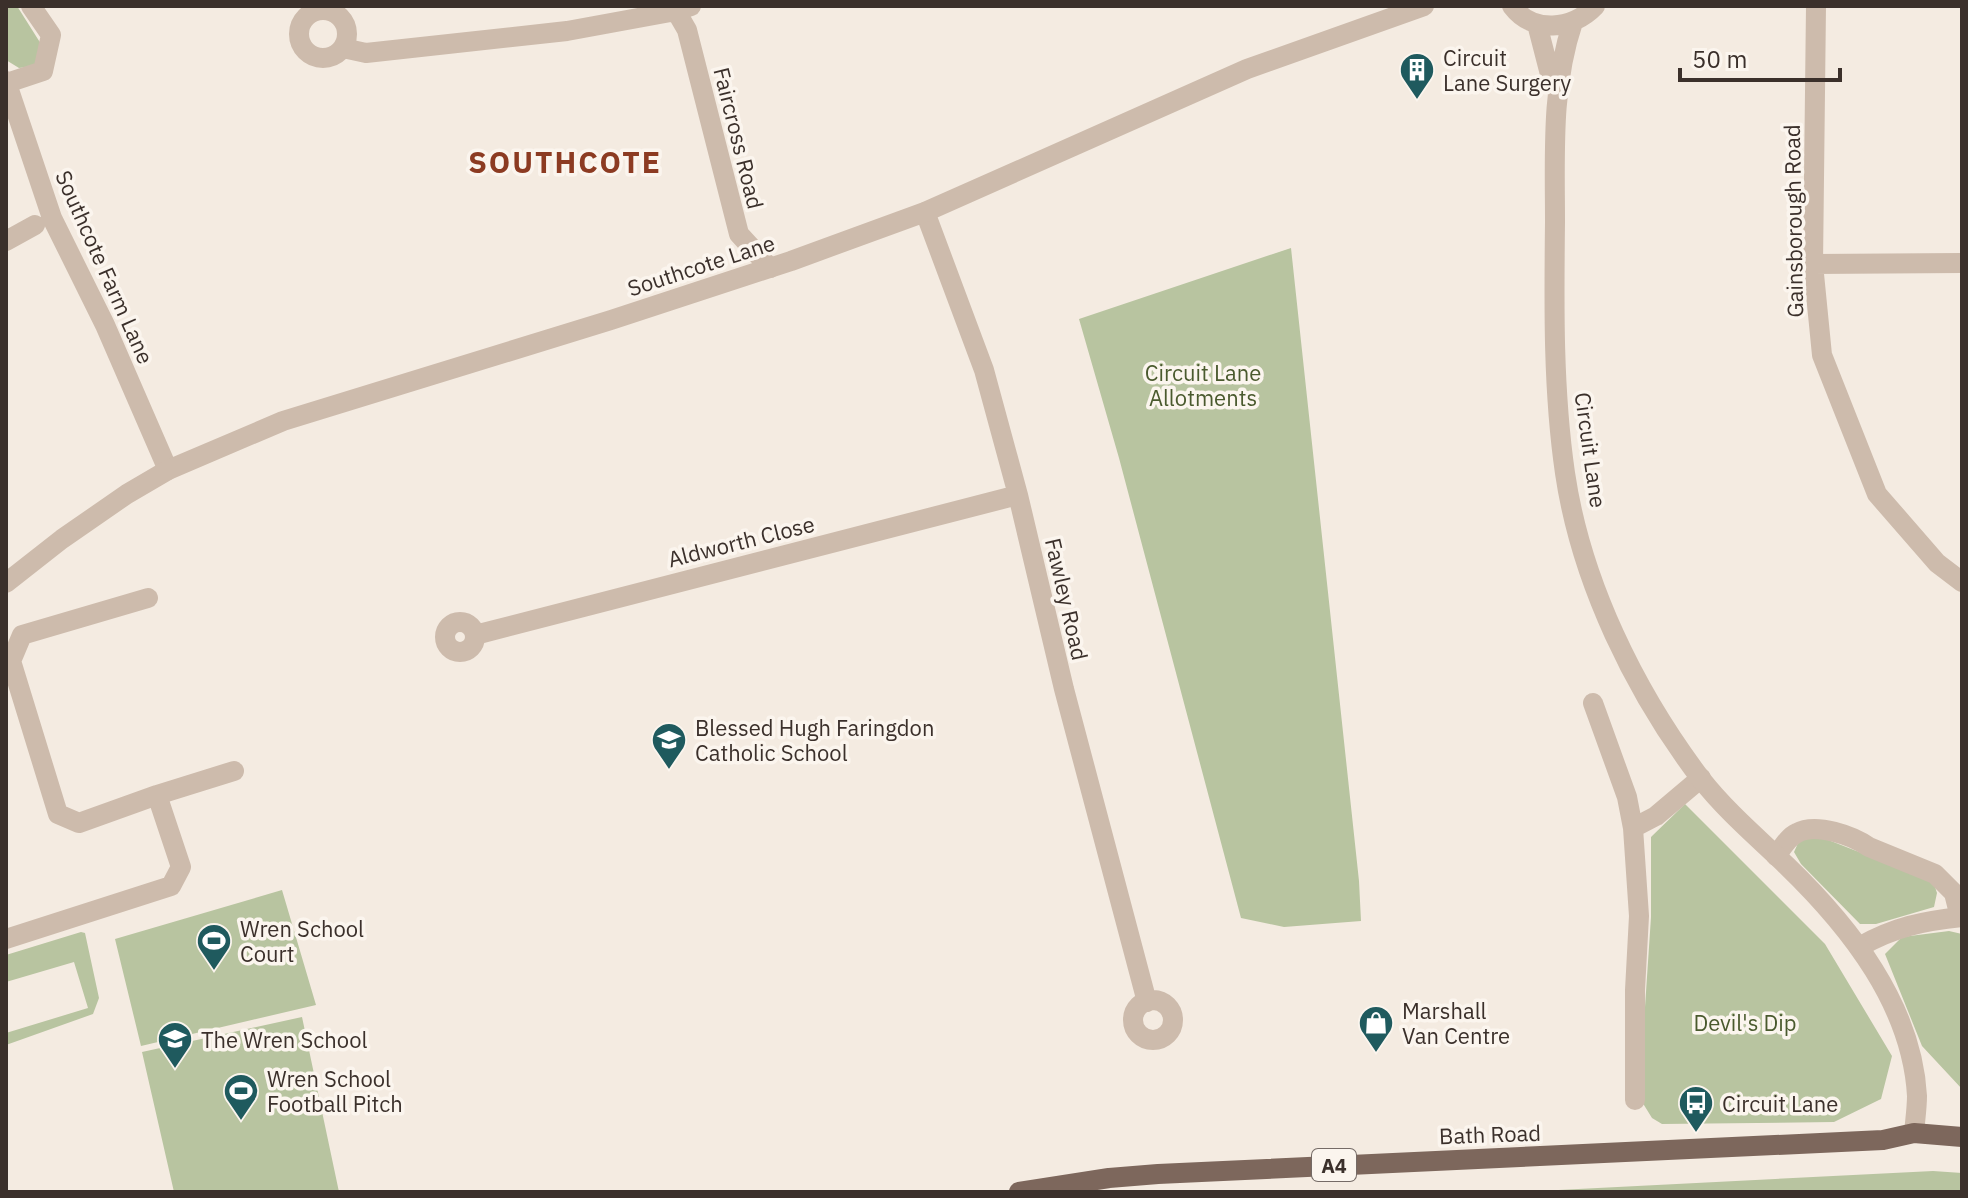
<svg xmlns="http://www.w3.org/2000/svg" width="1968" height="1198" font-family="'IBM Plex Sans',sans-serif">
<style>
.green{fill:#b8c4a0}
.lines{fill:none;stroke-linecap:round;stroke-linejoin:round}
.minor{stroke:#cdbbac;stroke-width:20}
.tertiary{stroke:#cdbbac;stroke-width:20}
.primary{stroke:#7d675c;stroke-width:20}
.labels{text-anchor:middle;dominant-baseline:central;stroke-width:7;stroke-linejoin:round;paint-order:stroke}
.shield{fill:#fbf5ee;stroke:#756b66;stroke-width:2}
.shield-label{font-size:20px;font-weight:bold;fill:#3b302b}
.poi-label{font-size:22px;fill:#3b302b;stroke:#fbf5ee;text-anchor:start}
.street-label{font-size:22px;fill:#3b302b;stroke:#fbf5ee}
.park-label{font-size:22px;fill:#4a5a2e;stroke:#fbf5ee}
.district-label{font-size:30px;font-weight:bold;letter-spacing:2px;fill:#8c3b22;stroke:#fbf5ee}
</style>
<rect width="100%" height="100%" fill="#f4ebe1"/>
<!-- green -->
<path class="green" d="M 6,6 L 17,6 L 41,44 L 36,66 L 19,68 L 6,60 Z
M 1291,248 L 1359,881 L 1361,921 L 1284,927 L 1241,918 L 1119,458 L 1079,319 Z
M 1685,804 L 1825,944 L 1892,1056 L 1881,1099 L 1834,1122 L 1662,1124 L 1652,1118 L 1639,1097 L 1651,917 L 1651,837 Z
M 1813,834 L 1933,881 L 1937,893 L 1934,907 L 1876,924 L 1860,924 L 1801,864 L 1794,852 L 1800,839 Z
M 282,890 L 316,1005 L 141,1046 L 115,939 Z
M 1949,931 L 1962,934 L 1962,1089 L 1922,1046 L 1885,954 L 1902,937 Z
M 81,932 L 85,933 L 99,998 L 93,1014 L 6,1045 L 6,1033 L 88,1008 L 74,962 L 6,982 L 6,955 Z
M 302,1017 L 339,1192 L 174,1192 L 142,1052 Z
M 1933,1171 L 1962,1173 L 1962,1192 L 1518,1192 Z"/>
<g class="lines">
<!-- minor -->
<path class="minor" d="M 1816,6 L 1813,264 L 1822,355 L 1877,494 L 1937,563 L 1962,582
M299 34a24 24 0 1 1 48 0a24 24 0 1 1-48 0Z
M 676,11 L 687,30 L 739,234 L 770,268
M 343,48 L 366,53 L 567,31 L 676,11 L 691,6
M 6,81 L 52,218 L 105,325 L 168,470
M 7,83 L 43,71 L 51,35 L 31,6
M 925,212 L 984,370 L 1018,495 L 1064,689 L 1147,1002
M 6,241 L 35,225
M 1813,264 L 1962,263
M445 637a15 15 0 1 1 30 0a15 15 0 1 1-30 0Z
M 475,635 L 1018,495
M 1593,703 L 1627,797 L 1633,828 L 1639,916 L 1635,990 L 1635,1100
M 157,795 L 234,771
M 1633,828 L 1656,816 L 1701,778
M 1776,856 C 1782,848 1788,837 1797,833 C 1816,822 1853,836 1869,847 L 1935,874 L 1954,893 L 1960,917
M 6,939 L 171,886 L 181,867 L 157,795 L 79,823 L 58,814 L 11,661 L 22,635 L 148,598
M 1859,947 C 1894,927 1923,921 1962,917
M1133 1020a20 20 0 1 1 40 0a20 20 0 1 1-40 0Z"/>
<!-- tertiary -->
<path class="tertiary" d="M 1512,6 C 1533,34 1572,30 1595,6
M 1573,22 C 1551,87 1555,154 1555,222 C 1554,306 1553,390 1565,473 C 1581,582 1635,692 1701,779 C 1726,811 1758,838 1787,866 C 1850,927 1912,1005 1917,1096 C 1917,1108 1915,1121 1914,1133
M 1537,24 L 1553,86
M 6,583 L 62,539 L 127,494 L 168,470 L 283,421 L 611,320 L 791,261 L 925,212 L 1247,69 L 1424,6"/>
<!-- primary -->
<path class="primary" d="M 1019,1192 L 1109,1178 L 1158,1174 L 1883,1140 L 1914,1133 L 1962,1137"/>
</g>
<!-- icons -->
<defs>
<symbol id="building-pin" viewBox="-11 -11 22 30"><path d="M0 17L-7.5 6A9.5 9.5 0 1 1 7.5 6Z" fill="#1f5a5e" stroke="#fbf5ee"/><path d="M-4-6H4V6H1V3H-1V6H-4ZM-2.5-4.3h1.7v1.8h-1.7ZM.8-4.3h1.7v1.8H.8ZM-2.5-1h1.7V.8h-1.7ZM.8-1h1.7V.8H.8Z" fill="#fff"/></symbol>
<symbol id="school-pin" viewBox="-11 -11 22 30"><path d="M0 17L-7.5 6A9.5 9.5 0 1 1 7.5 6Z" fill="#1f5a5e" stroke="#fbf5ee"/><path d="M0-5L7-2L0 1L-7-2ZM-4 1L0 2.5L4 1V4Q0 6-4 4Z" fill="#fff"/></symbol>
<symbol id="stadium-pin" viewBox="-11 -11 22 30"><path d="M0 17L-7.5 6A9.5 9.5 0 1 1 7.5 6Z" fill="#1f5a5e" stroke="#fbf5ee"/><path d="M0-5a6.5 5 0 1 0 0 10a6.5 5 0 1 0 0-10ZM-3.5-1.8h7v3.6h-7Z" fill="#fff"/></symbol>
<symbol id="shop-pin" viewBox="-11 -11 22 30"><path d="M0 17L-7.5 6A9.5 9.5 0 1 1 7.5 6Z" fill="#1f5a5e" stroke="#fbf5ee"/><path d="M-5-2.5h2.3a2.7 3.5 0 0 1 5.4 0H5L5.5 6h-11ZM-1.5-2.5h3a1.5 2.3 0 0 0-3 0Z" fill="#fff"/></symbol>
<symbol id="bus-pin" viewBox="-11 -11 22 30"><path d="M0 17L-7.5 6A9.5 9.5 0 1 1 7.5 6Z" fill="#1f5a5e" stroke="#fbf5ee"/><path d="M-5-6H5V4H4V6H2V4H-2V6H-4V4H-5ZM-3.5-4V0h7V-4ZM-3.5 1.2v1.5H-2V1.2ZM2 1.2v1.5H3.5V1.2Z" fill="#fff"/></symbol>
</defs>
<g fill-rule="evenodd">
<use href="#building-pin" x="1397" y="50" width="40" height="54"/>
<use href="#school-pin" x="649" y="720" width="40" height="54"/>
<use href="#stadium-pin" x="194" y="921" width="40" height="54"/>
<use href="#shop-pin" x="1356" y="1003" width="40" height="54"/>
<use href="#school-pin" x="155" y="1019" width="40" height="54"/>
<use href="#stadium-pin" x="221" y="1071" width="40" height="54"/>
<use href="#bus-pin" x="1676" y="1083" width="40" height="54"/>
</g>
<g class="labels">
<!-- shield labels -->
<rect class="shield" x="1312" y="1149" width="44" height="32" rx="6"/>
<g class="shield-label">
<text x="1334" y="1165">A4</text>
</g>
<!-- poi labels -->
<g class="poi-label">
<text x="1443" y="57">Circuit<tspan x="1443" dy="25">Lane Surgery</tspan></text>
<text x="695" y="727">Blessed Hugh Faringdon<tspan x="695" dy="25">Catholic School</tspan></text>
<text x="240" y="928">Wren School<tspan x="240" dy="25">Court</tspan></text>
<text x="1402" y="1010">Marshall<tspan x="1402" dy="25">Van Centre</tspan></text>
<text x="201" y="1039">The Wren School</text>
<text x="267" y="1078">Wren School<tspan x="267" dy="25">Football Pitch</tspan></text>
<text x="1722" y="1103">Circuit Lane</text>
</g>
<!-- street labels -->
<g class="street-label">
<text transform="translate(739 138) rotate(76)">Faircross Road</text>
<text transform="translate(1793 221) rotate(-91)">Gainsborough Road</text>
<text transform="translate(701 265) rotate(-18)">Southcote Lane</text>
<text transform="translate(105 267) rotate(66)">Southcote Farm Lane</text>
<text transform="translate(1591 450) rotate(82)">Circuit Lane</text>
<text transform="translate(741 541) rotate(-14)">Aldworth Close</text>
<text transform="translate(1067 599) rotate(77)">Fawley Road</text>
<text transform="translate(1490 1134) rotate(-2)">Bath Road</text>
</g>
<!-- park labels -->
<g class="park-label">
<text x="1203" y="372">Circuit Lane<tspan x="1203" dy="25">Allotments</tspan></text>
<text x="1745" y="1022">Devil's Dip</text>
</g>
<!-- district labels -->
<g class="district-label">
<text x="565" y="161">SOUTHCOTE</text>
</g>
</g>
<!-- border -->
<rect width="1968" height="1198" fill="none" stroke="#3b302b" stroke-width="16"/>
<!-- scale -->
<path d="M1680 68v12h160v-12" fill="none" stroke="#3b302b" stroke-width="4"/>
<text x="1692" y="68" font-size="24" fill="#3b302b" stroke="#fbf5ee" stroke-width="6" paint-order="stroke">50 m</text>
</svg>
